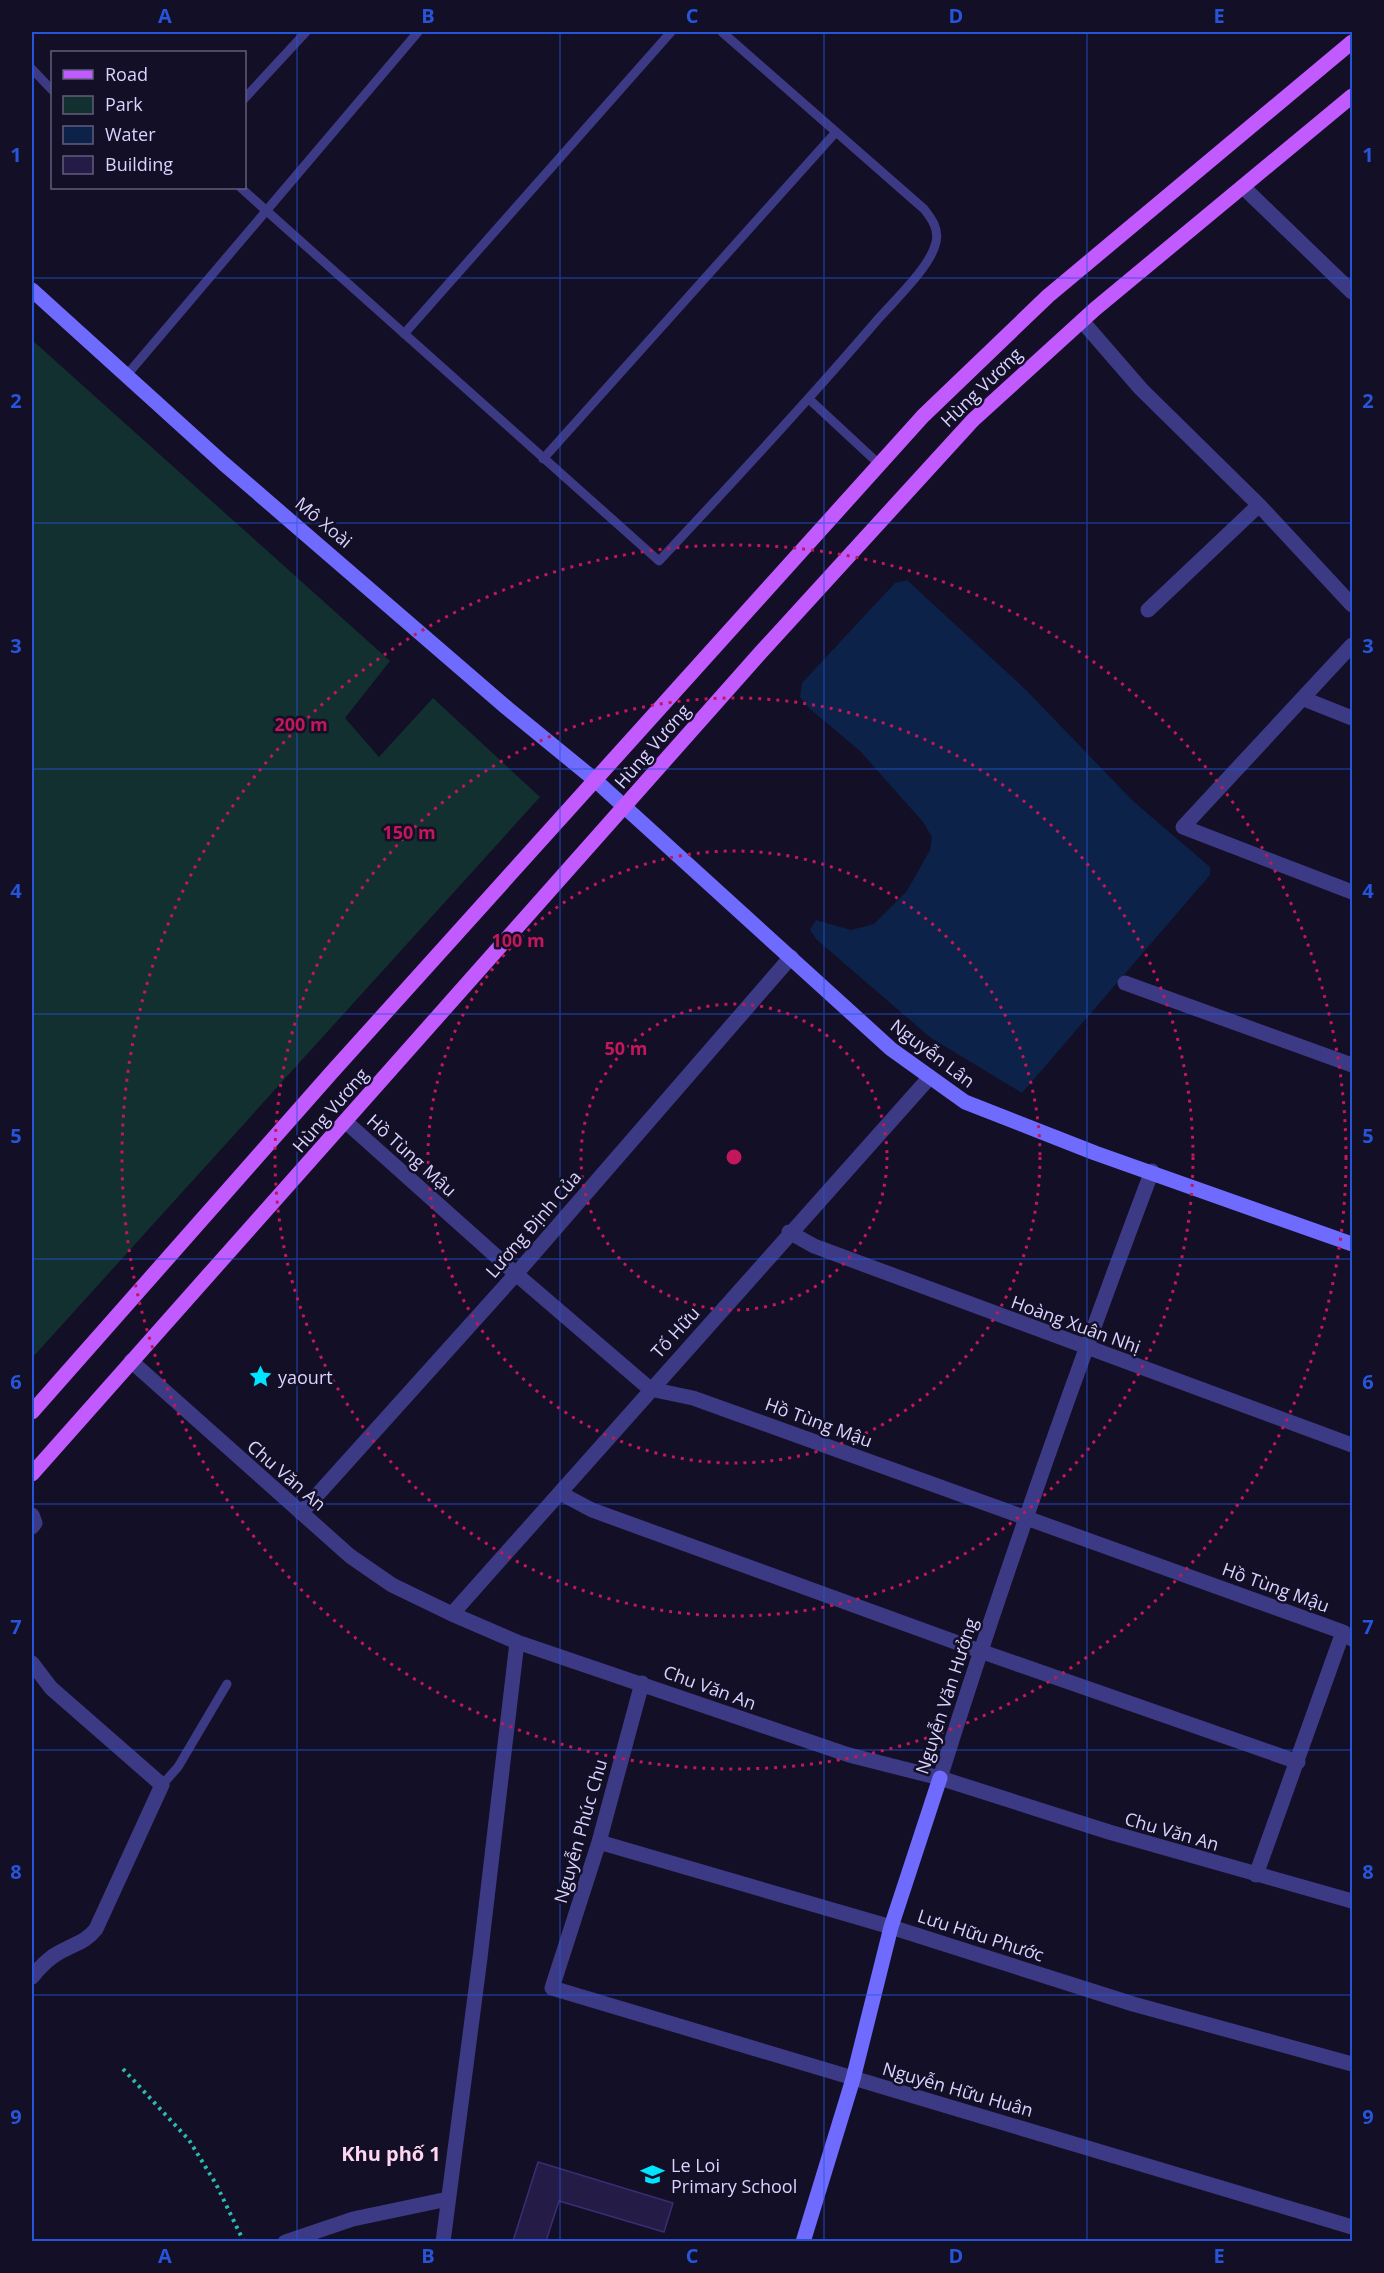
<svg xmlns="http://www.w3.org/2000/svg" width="1384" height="2273" font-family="'Open Sans',sans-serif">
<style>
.green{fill:#12302f}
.water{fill:#0c2248}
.building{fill:#241b47;stroke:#3b2d73;stroke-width:1.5}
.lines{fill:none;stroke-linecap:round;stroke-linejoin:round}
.path{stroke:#2fb8b0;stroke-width:4;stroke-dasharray:3 4.5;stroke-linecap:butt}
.lane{stroke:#3d3a85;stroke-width:9}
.street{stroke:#3d3a85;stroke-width:15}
.secondary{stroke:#6f6bff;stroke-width:15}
.primary{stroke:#c25bff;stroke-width:15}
.grid{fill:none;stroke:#2655da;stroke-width:1.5;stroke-opacity:0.55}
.ring{fill:none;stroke:#c2185b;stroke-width:3;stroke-dasharray:3 6}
.labels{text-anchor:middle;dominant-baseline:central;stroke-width:5;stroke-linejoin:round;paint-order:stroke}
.street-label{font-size:18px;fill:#d9d4ff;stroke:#130f26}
.poi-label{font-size:18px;fill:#d9d4ff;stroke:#130f26;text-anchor:start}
.neighbourhood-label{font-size:20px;font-weight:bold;fill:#ffd6f0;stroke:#130f26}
.centre{fill:#c2185b;stroke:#130f26;stroke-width:3}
.ring-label{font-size:18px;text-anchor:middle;font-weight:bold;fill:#c2185b;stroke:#130f26;stroke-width:5;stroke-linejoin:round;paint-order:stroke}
.neatline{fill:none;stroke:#2655da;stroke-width:2}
.grid-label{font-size:20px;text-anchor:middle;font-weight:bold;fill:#2655da}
</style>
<rect width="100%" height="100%" fill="#130f26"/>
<!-- green -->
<path class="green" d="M 32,340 L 390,661 L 345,718 L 379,757 L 433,698 L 540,797 L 32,1358 Z"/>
<!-- water -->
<path class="water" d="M 907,580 L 1026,690 L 1133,801 L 1210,867 L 1210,875 L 1022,1093 L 931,1038 L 817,940 L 810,930 L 816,920 L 851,930 L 874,924 L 907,891 L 930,850 L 932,837 L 923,822 L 860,751 L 809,708 L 800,697 L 802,683 L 895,583 Z"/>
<!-- building -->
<path class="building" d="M 538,2162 L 673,2203 L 664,2232 L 559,2201 L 546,2241 L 513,2241 Z"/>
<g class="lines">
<!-- path -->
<path class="path" d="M 123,2069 L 189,2140 L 216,2184 L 244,2242"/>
<!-- lane -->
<path class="lane" d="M 32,69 L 52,90
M 244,99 L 306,32
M 241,188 L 659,561 C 734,481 808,401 879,318 C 896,299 931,266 936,242 C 939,229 932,219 924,209 L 722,32
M 404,334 L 671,32
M 126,376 L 418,32
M 810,400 L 879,464
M 543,459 L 836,132
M 162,1785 L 178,1767 L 227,1684"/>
<!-- street -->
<path class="street" d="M 1243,187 L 1352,292
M 1082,321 L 1141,389 L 1259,505
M 1148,610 L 1259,505 L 1352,605
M 1352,645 L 1183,827 L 1352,892
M 1304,699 L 1352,718
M 1125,983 L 1352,1065
M 346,1122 L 516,1274 L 650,1389 L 693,1398 L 1343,1632 L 1352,1639
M 789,1232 L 814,1246 L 1352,1445
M 131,1361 L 350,1556 L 392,1585 L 452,1614 L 517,1642 L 849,1755 L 940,1778 L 1109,1832 L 1352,1901
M 560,1493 L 592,1510 L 980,1651 L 1298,1762
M 301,1513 L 516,1274 L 791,957
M 32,1515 L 35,1523 L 32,1527
M 452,1614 L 930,1077
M 32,1663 L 51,1688 L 162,1785 L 96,1929 C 86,1942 74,1944 60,1952 C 48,1958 40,1967 32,1977
M 642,1683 L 599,1842 L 552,1988 L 1352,2227
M 940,1778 C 1004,1574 1076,1372 1152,1171
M 599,1842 L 891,1927 L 1133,2004 L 1352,2064
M 1256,1875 L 1343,1632
M 285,2242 L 353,2219 L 448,2199
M 443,2242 L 480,1958 L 517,1642"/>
<!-- secondary -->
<path class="secondary" d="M 32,290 L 223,463 L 507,708 L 595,780 L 891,1049 L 965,1102 L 1095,1153 L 1352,1244
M 803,2242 L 853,2079 L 891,1927 L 940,1778"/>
<!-- primary -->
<path class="primary" d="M 32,1412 L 332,1072 L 923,416 L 1048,296 L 1352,42
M 32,1474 L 762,651 L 973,420 L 1095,309 L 1352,96"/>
</g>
<!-- grid -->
<path class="grid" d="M 297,32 L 297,2242M 560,32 L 560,2242M 824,32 L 824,2242M 1087,32 L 1087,2242M 32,278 L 1352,278M 32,523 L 1352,523M 32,769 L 1352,769M 32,1014 L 1352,1014M 32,1259 L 1352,1259M 32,1504 L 1352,1504M 32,1750 L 1352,1750M 32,1995 L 1352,1995"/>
<!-- distance rings -->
<g class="ring">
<circle cx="734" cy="1157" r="153"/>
<circle cx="734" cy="1157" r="306"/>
<circle cx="734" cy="1157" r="459"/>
<circle cx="734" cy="1157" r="612"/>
</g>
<!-- icons -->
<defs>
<symbol id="sight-bare" viewBox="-9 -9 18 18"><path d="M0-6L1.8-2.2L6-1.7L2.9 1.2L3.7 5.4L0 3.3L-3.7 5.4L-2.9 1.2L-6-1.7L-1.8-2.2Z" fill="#00e5ff" stroke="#130f26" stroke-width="2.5" paint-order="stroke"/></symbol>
<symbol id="school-bare" viewBox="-9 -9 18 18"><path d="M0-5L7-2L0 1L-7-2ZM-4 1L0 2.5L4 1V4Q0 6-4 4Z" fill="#00e5ff" stroke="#130f26" stroke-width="2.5" paint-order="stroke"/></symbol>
</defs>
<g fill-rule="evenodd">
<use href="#sight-bare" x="244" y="1360" width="33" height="33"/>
<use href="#school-bare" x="636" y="2158" width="33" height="33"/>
</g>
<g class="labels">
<!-- street labels -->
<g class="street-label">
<text transform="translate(981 387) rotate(-44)">Hùng Vương</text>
<text transform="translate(324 522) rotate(40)">Mô Xoài</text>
<text transform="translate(652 746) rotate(-49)">Hùng Vương</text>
<text transform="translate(933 1053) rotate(37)">Nguyễn Lân</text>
<text transform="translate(330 1110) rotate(-49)">Hùng Vương</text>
<text transform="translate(412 1155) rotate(42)">Hồ Tùng Mậu</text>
<text transform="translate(533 1224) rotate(-49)">Lương Định Của</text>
<text transform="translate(1076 1324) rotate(20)">Hoàng Xuân Nhị</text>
<text transform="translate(675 1332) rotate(-48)">Tố Hữu</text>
<text transform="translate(819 1422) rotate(20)">Hồ Tùng Mậu</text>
<text transform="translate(287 1475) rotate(41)">Chu Văn An</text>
<text transform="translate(1276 1587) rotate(20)">Hồ Tùng Mậu</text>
<text transform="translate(710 1687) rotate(20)">Chu Văn An</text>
<text transform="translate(946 1696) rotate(-72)">Nguyễn Văn Hưởng</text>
<text transform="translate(580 1831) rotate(-74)">Nguyễn Phúc Chu</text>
<text transform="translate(1172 1831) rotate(16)">Chu Văn An</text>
<text transform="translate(981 1935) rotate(18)">Lưu Hữu Phước</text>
<text transform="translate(958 2089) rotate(16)">Nguyễn Hữu Huân</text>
</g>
<!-- poi labels -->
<g class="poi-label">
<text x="278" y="1377">yaourt</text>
<text x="671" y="2165">Le Loi<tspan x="671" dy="21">Primary School</tspan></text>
</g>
<!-- neighbourhood labels -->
<g class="neighbourhood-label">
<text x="391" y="2153">Khu phố 1</text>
</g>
</g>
<circle cx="734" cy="1157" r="9" class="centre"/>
<g class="ring-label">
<text x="301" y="731">200 m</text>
<text x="409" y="839">150 m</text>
<text x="518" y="947">100 m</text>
<text x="626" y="1055">50 m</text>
</g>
<!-- border -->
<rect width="1384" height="2273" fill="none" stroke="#130f26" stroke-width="66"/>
<!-- legend -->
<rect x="51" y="51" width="195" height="138" fill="#130f26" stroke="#625e7d" stroke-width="1.5"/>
<rect x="63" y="70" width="30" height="9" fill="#c25bff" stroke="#625e7d" stroke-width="1.5"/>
<text x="105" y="81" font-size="18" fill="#d9d4ff">Road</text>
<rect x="63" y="96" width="30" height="18" fill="#12302f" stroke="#625e7d" stroke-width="1.5"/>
<text x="105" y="111" font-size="18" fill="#d9d4ff">Park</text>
<rect x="63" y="126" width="30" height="18" fill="#0c2248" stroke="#625e7d" stroke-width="1.5"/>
<text x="105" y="141" font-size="18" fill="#d9d4ff">Water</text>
<rect x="63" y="156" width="30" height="18" fill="#241b47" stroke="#625e7d" stroke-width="1.5"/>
<text x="105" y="171" font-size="18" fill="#d9d4ff">Building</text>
<rect x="33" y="33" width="1318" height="2207" class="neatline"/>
<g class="grid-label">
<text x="165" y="23">A</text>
<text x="428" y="23">B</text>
<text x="692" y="23">C</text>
<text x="956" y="23">D</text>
<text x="1219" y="23">E</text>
<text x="16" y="162">1</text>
<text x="1368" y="162">1</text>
<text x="16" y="408">2</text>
<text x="1368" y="408">2</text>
<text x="16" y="653">3</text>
<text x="1368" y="653">3</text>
<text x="16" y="898">4</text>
<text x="1368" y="898">4</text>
<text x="16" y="1143">5</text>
<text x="1368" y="1143">5</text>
<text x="16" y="1389">6</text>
<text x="1368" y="1389">6</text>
<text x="16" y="1634">7</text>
<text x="1368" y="1634">7</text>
<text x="16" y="1879">8</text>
<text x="1368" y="1879">8</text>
<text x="16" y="2124">9</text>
<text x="1368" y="2124">9</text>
<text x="165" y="2263">A</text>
<text x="428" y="2263">B</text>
<text x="692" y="2263">C</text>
<text x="956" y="2263">D</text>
<text x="1219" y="2263">E</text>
</g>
</svg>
